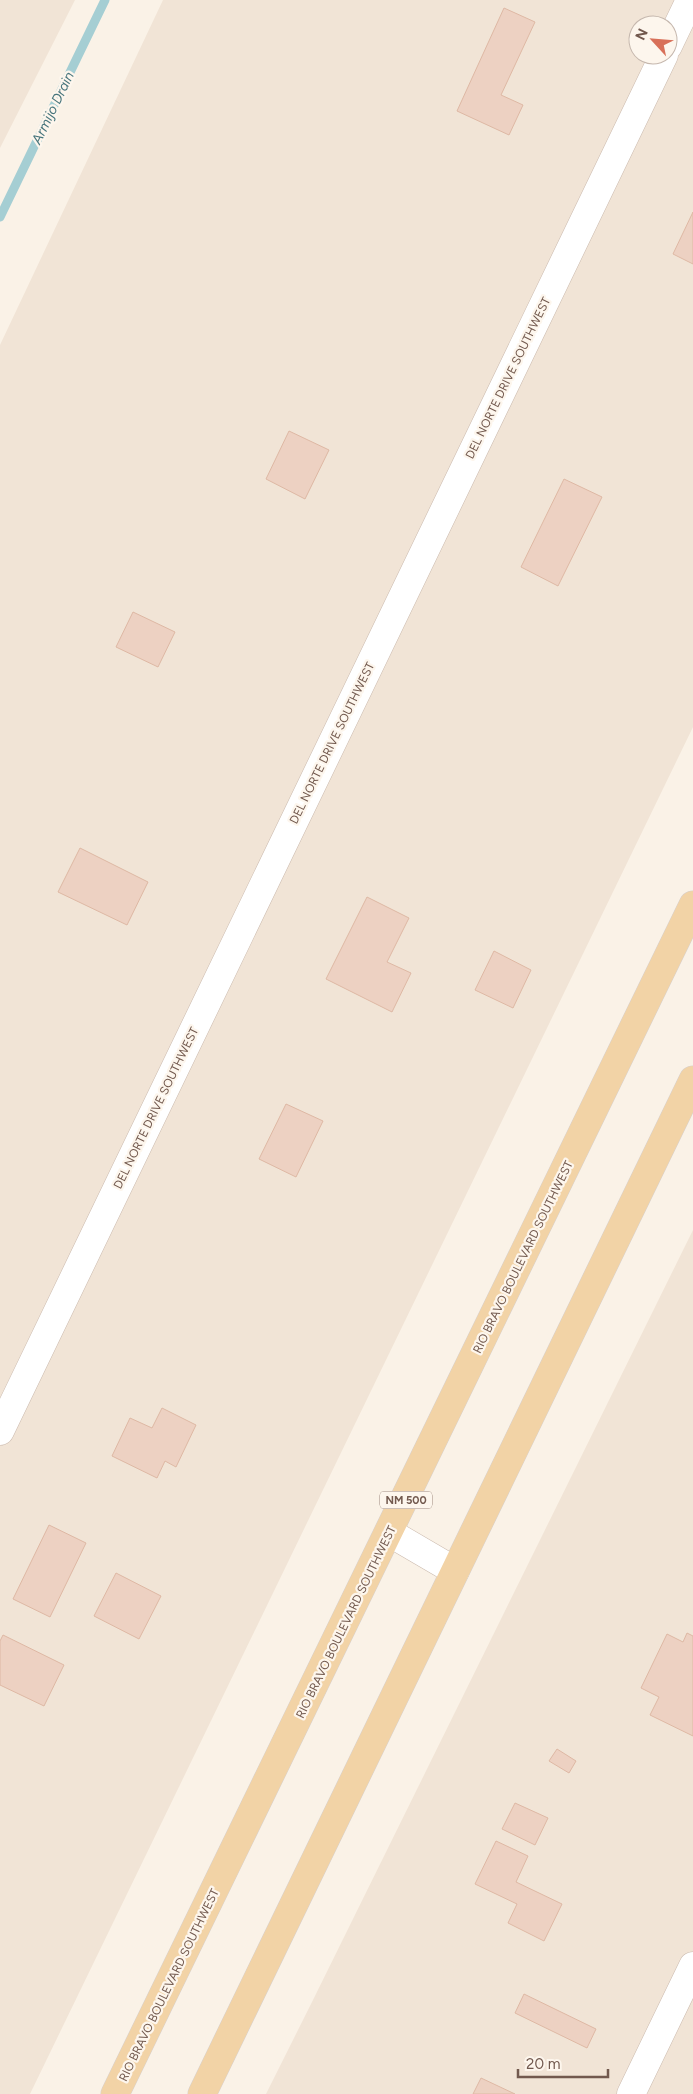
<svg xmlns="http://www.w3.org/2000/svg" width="693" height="2094" font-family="Figtree,sans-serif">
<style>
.residential{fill:#f1e4d6;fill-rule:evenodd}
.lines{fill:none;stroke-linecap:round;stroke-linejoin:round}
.stream{stroke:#a5ced3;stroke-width:9}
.building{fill:#edd1c2;stroke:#deb8a4}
.minor-casing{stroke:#cbbaae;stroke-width:29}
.major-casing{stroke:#d8d1cd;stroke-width:29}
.minor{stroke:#fff;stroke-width:28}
.major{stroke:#f2d3a6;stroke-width:28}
.labels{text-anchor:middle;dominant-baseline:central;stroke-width:4.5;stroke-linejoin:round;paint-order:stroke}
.shield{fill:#fdf6ed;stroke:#9c887e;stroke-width:1}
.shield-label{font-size:11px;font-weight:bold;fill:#72594e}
.street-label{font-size:12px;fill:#72594e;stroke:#fdf6ed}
.water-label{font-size:14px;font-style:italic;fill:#47757c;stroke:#fdf6ed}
</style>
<rect width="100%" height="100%" fill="#faf2e7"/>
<!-- residential -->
<path class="residential" d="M 0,0 L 75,0 L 0,148 Z
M 163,0 L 693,0 L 693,727 L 30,2094 L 0,2094 L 0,345 ZM 638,25 L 668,25 L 668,55 L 638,55 Z
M 693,1230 L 693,2094 L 266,2094 L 312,2002 Z"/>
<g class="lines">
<!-- stream -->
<path class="stream" d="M 0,217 L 105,0"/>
</g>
<!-- building -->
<path class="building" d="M 504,8 L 535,22 L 501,95 L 523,105 L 509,135 L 457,111 Z
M 693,212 L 693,264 L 673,254 Z
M 289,431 L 329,450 L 305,499 L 266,479 Z
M 564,479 L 602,497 L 558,586 L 521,567 Z
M 133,612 L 175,632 L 158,667 L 116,647 Z
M 80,848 L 148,882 L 127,925 L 58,892 Z
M 367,897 L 409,918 L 387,962 L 411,973 L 392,1012 L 326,979 Z
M 494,951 L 531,970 L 513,1008 L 475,990 Z
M 286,1104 L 323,1121 L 296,1177 L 259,1159 Z
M 162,1408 L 196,1425 L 176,1467 L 165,1461 L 157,1478 L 112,1456 L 130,1418 L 152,1428 Z
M 49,1525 L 86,1543 L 50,1617 L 13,1599 Z
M 116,1573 L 161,1596 L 139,1639 L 94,1616 Z
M 687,1633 L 693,1636 L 693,1736 L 650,1715 L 659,1697 L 641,1688 L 667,1634 L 683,1642 Z
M 3,1635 L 64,1665 L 44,1706 L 0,1685 L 0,1641 Z
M 557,1749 L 576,1761 L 569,1773 L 549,1761 Z
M 515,1803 L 548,1818 L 535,1845 L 502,1829 Z
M 496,1841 L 528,1856 L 516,1882 L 562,1904 L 544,1941 L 508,1923 L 517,1904 L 475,1884 Z
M 524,1994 L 596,2029 L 587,2048 L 515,2013 Z
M 481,2078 L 515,2094 L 473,2094 Z"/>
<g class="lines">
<defs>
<path id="minor" d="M 668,46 L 690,0
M 0,1431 L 664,55
M 390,1533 L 455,1571
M 631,2094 L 693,1966"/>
<path id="major" d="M 115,2094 L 693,905
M 202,2094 L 693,1080"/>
</defs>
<!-- minor casing -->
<use href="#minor" class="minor-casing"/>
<!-- major casing -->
<use href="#major" class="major-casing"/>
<!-- minor -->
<use href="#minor" class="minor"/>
<!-- major -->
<use href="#major" class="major"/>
</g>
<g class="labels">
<!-- shield labels -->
<rect class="shield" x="380" y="1491.5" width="52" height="17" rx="4"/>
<g class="shield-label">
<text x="406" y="1500">NM 500</text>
</g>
<!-- street labels -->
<g class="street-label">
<text transform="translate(508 378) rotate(-64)">DEL NORTE DRIVE SOUTHWEST</text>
<text transform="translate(332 743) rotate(-64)">DEL NORTE DRIVE SOUTHWEST</text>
<text transform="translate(156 1108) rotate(-64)">DEL NORTE DRIVE SOUTHWEST</text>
<text transform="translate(523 1257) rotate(-64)">RIO BRAVO BOULEVARD SOUTHWEST</text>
<text transform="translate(346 1622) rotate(-64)">RIO BRAVO BOULEVARD SOUTHWEST</text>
<text transform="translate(169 1985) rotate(-64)">RIO BRAVO BOULEVARD SOUTHWEST</text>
</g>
<!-- water labels -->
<g class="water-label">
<text transform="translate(53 108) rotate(-64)">Armijo Drain</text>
</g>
</g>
<!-- north arrow -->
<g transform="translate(653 40) rotate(296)"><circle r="24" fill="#fdf6ed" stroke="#c5b7ad"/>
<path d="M0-4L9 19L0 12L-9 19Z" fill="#d87059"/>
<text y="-8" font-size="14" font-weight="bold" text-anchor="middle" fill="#72594e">N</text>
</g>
<!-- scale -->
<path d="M518 2069v8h90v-8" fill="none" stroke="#72594e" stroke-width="2.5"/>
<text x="526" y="2069" font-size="15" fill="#72594e" stroke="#fdf6ed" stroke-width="4" paint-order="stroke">20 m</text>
</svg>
